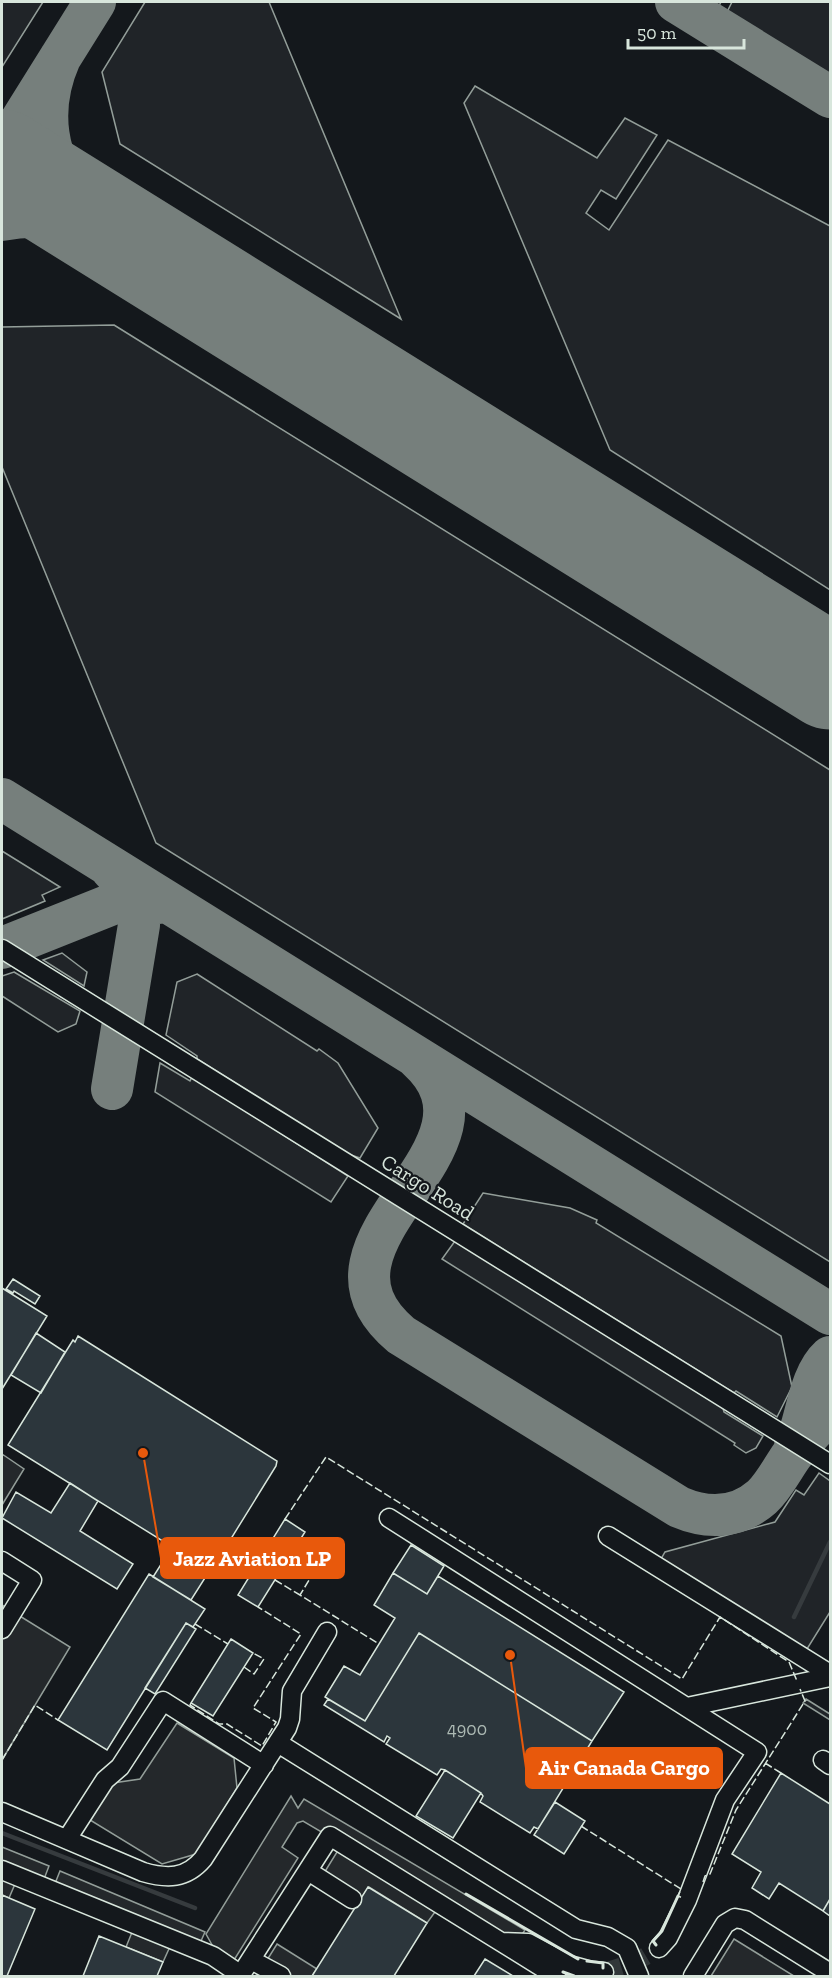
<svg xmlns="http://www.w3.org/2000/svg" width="832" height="1978" font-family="'Zilla Slab',serif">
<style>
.green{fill:#202428;stroke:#939e99;stroke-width:1.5}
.parking{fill:#24282b;stroke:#939e99;stroke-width:1.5}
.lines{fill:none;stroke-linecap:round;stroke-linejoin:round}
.stream{stroke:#363b3e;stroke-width:4.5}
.taxiway{stroke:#767f7c;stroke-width:42}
.runway{stroke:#767f7c;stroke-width:105}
.building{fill:#2c363c;stroke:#d8e6dc;stroke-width:1.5}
.minor-tunnel{stroke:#313739;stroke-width:18;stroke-dasharray:18 9;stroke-linecap:butt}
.minor-casing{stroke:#d8e6dc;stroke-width:21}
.minor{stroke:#14181c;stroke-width:18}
.fence{stroke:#d8e6dc;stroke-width:1.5;stroke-dasharray:8 3;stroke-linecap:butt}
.wall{stroke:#d8e6dc;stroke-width:3}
.labels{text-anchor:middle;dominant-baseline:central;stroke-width:4.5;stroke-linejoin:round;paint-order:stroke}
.number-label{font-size:18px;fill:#adbab4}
.street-label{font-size:21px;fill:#d8e6dc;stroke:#14181c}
.leader{fill:none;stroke:#e8590c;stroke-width:2}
.callout-dot{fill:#e8590c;stroke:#14181c;stroke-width:2}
.callout{fill:#e8590c;stroke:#e8590c;stroke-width:2}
.callout-label{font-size:22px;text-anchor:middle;font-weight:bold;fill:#fff}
</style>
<rect width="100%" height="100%" fill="#14181c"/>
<!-- green -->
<path class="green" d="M 2,2 L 43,2 L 2,67 Z
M 145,2 L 269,2 L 401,319 L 120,144 L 102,72 Z
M 688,2 L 721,2 L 714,15 Z
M 732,2 L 830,2 L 830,74 L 820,71 L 723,20 Z
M 475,86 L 597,158 L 625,118 L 657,135 L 616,199 L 601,190 L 586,213 L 609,230 L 668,140 L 830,226 L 830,590 L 610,450 L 464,103 Z
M 114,325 L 830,770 L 830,1262 L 156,843 L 2,467 L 2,327 Z
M 2,851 L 60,887 L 42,895 L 45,901 L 2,919 Z
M 62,953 L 87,972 L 84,986 L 43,960 Z
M 14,972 L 80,1011 L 76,1024 L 58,1032 L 2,996 L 2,976 Z
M 197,974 L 317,1051 L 319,1049 L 338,1063 L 378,1128 L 360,1158 L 348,1154 L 197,1059 L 197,1056 L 166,1035 L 177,982 Z
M 160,1063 L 190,1081 L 192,1077 L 348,1176 L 331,1202 L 155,1092 Z
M 483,1193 L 570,1208 L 597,1220 L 596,1223 L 781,1336 L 792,1387 L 777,1417 L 736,1391 L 734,1393 L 463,1224 Z
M 455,1241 L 723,1408 L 724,1412 L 763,1436 L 756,1448 L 746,1453 L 734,1445 L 735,1443 L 442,1259 Z
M 819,1473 L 830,1481 L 830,1612 L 807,1649 L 661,1559 L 665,1552 L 775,1522 L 796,1490 L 804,1495 Z
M 806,1699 L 830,1714 L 830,1720 L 803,1703 Z"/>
<!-- parking -->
<path class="parking" d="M 2,1454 L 24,1469 L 2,1505 Z
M 2,1605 L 70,1647 L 2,1760 Z
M 177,1723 L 234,1758 L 237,1788 L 196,1854 L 162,1864 L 90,1820 L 113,1783 L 140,1779 Z
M 291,1796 L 298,1808 L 304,1799 L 525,1930 L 517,1942 L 440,1905 L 427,1923 L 369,1887 L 362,1897 L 324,1873 L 342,1844 L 303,1821 L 297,1823 L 282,1847 L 298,1858 L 234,1960 L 216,1952 L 206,1934 Z
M 2,1847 L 49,1866 L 41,1887 L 18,1877 L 9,1898 L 2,1895 Z
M 60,1871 L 205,1932 L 197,1950 L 173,1940 L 163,1962 L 126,1947 L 135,1925 L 52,1891 Z
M 734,1939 L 794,1976 L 711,1976 Z
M 277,1944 L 317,1969 L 312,1976 L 257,1976 Z"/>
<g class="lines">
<!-- stream -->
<path class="stream" d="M 794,1617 L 830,1542
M 2,1833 L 195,1908"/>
<!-- taxiway -->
<path class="taxiway" d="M 676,2 L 830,97
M 60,58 C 38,108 44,162 82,204 C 95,218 113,229 129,241
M 2,151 L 95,2
M 2,220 C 40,212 73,219 108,233
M 2,799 L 830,1314
M 2,948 L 115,903 L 137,900 L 159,903
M 418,1059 C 519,1151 288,1240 401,1335 L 679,1507 C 707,1519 737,1519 762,1497 C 774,1486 782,1469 792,1455 C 803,1440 816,1426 830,1414
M 112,1089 L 139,925 C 138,903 128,885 112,870
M 795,1446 C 807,1418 809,1376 830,1357"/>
<!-- runway -->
<path class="runway" d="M 2,162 L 830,677"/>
</g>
<!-- building -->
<path class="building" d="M 13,1279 L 40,1296 L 35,1304 L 14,1291 L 13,1293 L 6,1289 Z
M 2,1288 L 47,1316 L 2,1389 Z
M 36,1333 L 65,1352 L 41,1393 L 11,1375 Z
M 78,1336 L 277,1461 L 276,1466 L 211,1571 L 8,1445 L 73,1340 L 75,1342 Z
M 70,1483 L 98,1501 L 80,1531 L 133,1564 L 117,1589 L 2,1518 L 16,1492 L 51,1513 Z
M 285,1519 L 305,1532 L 258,1607 L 238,1595 Z
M 411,1545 L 444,1566 L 427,1594 L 393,1573 Z
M 172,1547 L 210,1570 L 191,1600 L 153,1577 Z
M 393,1573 L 427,1594 L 438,1576 L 624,1692 L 592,1741 L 419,1633 L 365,1721 L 325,1697 L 344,1666 L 360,1675 L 395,1618 L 374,1605 Z
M 149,1574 L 205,1609 L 193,1627 L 186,1623 L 107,1750 L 58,1720 Z
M 186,1623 L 196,1629 L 155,1694 L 145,1688 Z
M 419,1633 L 592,1741 L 538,1829 L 534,1827 L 530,1833 L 480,1802 L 483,1796 L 481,1793 L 445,1770 L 441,1769 L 437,1775 L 386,1744 L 390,1738 L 387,1736 L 384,1742 L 324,1705 L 328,1699 L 365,1721 Z
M 231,1639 L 253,1653 L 213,1716 L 191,1703 Z
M 445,1770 L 481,1793 L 453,1838 L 416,1816 Z
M 781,1773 L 830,1804 L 830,1899 L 823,1911 L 779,1883 L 769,1899 L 752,1888 L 761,1872 L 732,1854 Z
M 555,1802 L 585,1821 L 564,1854 L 534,1835 Z
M 368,1887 L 427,1923 L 394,1976 L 312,1976 Z
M 2,1895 L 35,1909 L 7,1976 L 2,1976 Z
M 830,1899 L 830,1916 L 823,1911 Z
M 99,1936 L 163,1962 L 157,1976 L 83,1976 Z
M 485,1959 L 513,1976 L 474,1976 Z"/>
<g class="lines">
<!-- minor-tunnel -->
<path class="minor-tunnel" d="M 604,1972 L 636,1962 L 659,1948"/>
<defs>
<path id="minor" d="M 2,949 L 830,1464
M 389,1518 L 757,1752 L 725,1800 L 687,1900 L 668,1938 L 659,1948
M 608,1536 L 830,1674
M 2,1561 L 32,1580 L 2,1629
M 687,1707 L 830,1677
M 278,1743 L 576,1929 L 608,1937 L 627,1948 L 639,1976
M 823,1760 L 830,1765
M 2,1812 L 143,1872 C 167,1879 186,1879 203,1859 L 287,1728 L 290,1719 L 292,1691 L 327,1632
M 67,1839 L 105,1780 L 120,1767 L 163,1701 L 264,1765
M 2,1870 L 213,1956 L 241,1975
M 308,1871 L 352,1899
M 502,1942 L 528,1943 L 569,1965 L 591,1971 L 604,1972
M 251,1960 L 281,1976
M 240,1976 L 330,1836 L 556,1976
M 693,1976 L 725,1924 L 735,1918 L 745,1920 L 830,1973"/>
</defs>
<!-- minor casing -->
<use href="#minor" class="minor-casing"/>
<!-- minor -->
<use href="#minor" class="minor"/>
<!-- fence -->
<path class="fence" d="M 285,1519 L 326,1457 L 682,1679 L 720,1617 L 789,1662 L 797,1681
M 293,1552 L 317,1567 L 300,1595 L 379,1644
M 275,1580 L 300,1595
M 195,1624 L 228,1644
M 244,1667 L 254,1674 L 264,1659 L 253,1653
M 191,1703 L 190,1705 L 219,1724 L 227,1724 L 262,1746 L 276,1722 L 253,1708 L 301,1634 L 258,1607
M 2,1760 L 35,1705 L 58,1720
M 765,1763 L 781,1773
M 581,1826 L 681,1889 L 678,1896 L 683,1898
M 703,1882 L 705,1876 L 710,1874 L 736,1810 L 805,1701 L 800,1689"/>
<!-- wall -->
<path class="wall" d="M 466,1894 L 578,1959
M 656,1945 L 653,1941 L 662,1931 L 678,1896
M 587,1961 L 603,1963 L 603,1968
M 563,1972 L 574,1976"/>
</g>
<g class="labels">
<!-- number labels -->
<g class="number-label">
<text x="467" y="1729">4900</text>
</g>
<!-- street labels -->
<g class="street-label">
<text transform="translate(428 1187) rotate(32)">Cargo Road</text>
</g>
</g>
<!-- callouts -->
<path class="leader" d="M143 1453L161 1558M510 1655L526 1768"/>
<g class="callout-dot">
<circle cx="143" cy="1453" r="6"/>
<circle cx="510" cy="1655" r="6"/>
</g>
<g class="callout">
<rect x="161" y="1538" width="183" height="40" rx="6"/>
<rect x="526" y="1748" width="196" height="40" rx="6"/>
</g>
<g class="callout-label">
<text x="252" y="1566">Jazz Aviation LP</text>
<text x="624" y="1775">Air Canada Cargo</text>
</g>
<!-- border -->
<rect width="832" height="1978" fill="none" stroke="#d8e6dc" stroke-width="6"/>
<!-- scale -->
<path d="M628 39v9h116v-9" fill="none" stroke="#d8e6dc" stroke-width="3"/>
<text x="637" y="39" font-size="18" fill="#d8e6dc" stroke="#14181c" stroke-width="4.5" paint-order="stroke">50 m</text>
</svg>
